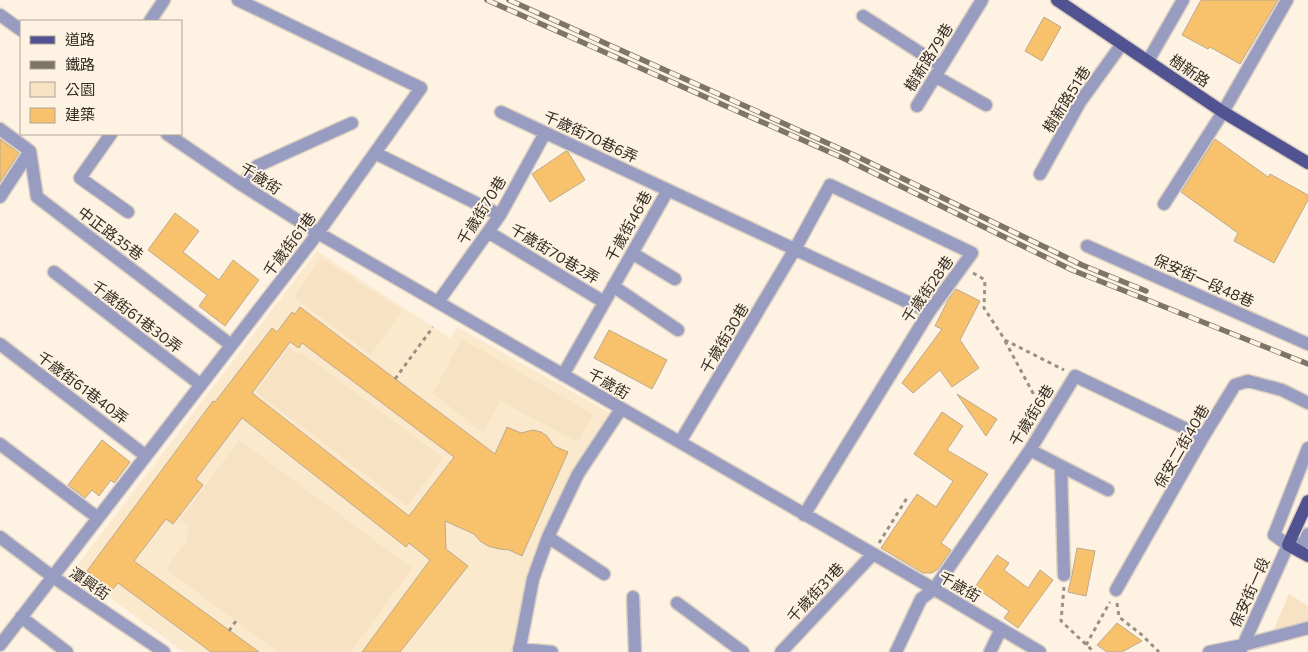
<svg xmlns="http://www.w3.org/2000/svg" width="1308" height="652" font-family="Commissioner,'Noto Sans TC',sans-serif">
<style>
.built{fill:#fbe9ce}
.green{fill:#f7e2c4}
.building{fill:#f8c26d;stroke:#bba990;fill-rule:evenodd}
.lines{fill:none;stroke-linecap:round;stroke-linejoin:round}
.minor-casing{stroke:#dacfc0;stroke-width:15}
.major-casing{stroke:#dacfc0;stroke-width:15}
.path{stroke:#9a9184;stroke-width:3;stroke-dasharray:4 4;stroke-linecap:butt}
.minor{stroke:#999cc1;stroke-width:12}
.major{stroke:#505291;stroke-width:12}
.rail-casing{stroke:#7e7569;stroke-width:5.5}
.rail{stroke:#fef3e3;stroke-width:4;stroke-dasharray:11;stroke-linecap:butt}
.labels{text-anchor:middle;dominant-baseline:central;stroke-width:4;stroke-linejoin:round;paint-order:stroke}
.street-label{font-size:15px;fill:#342d23;stroke:#fef3e3}
</style>
<rect width="100%" height="100%" fill="#fef3e3"/>
<!-- built -->
<path class="built" d="M 317,251 L 450,338 L 457,327 L 612,414 L 573,473 L 515,652 L 184,652 L 73,571 Z"/>
<!-- green -->
<path class="green" d="M 321,258 L 402,310 L 371,355 L 294,297 Z
M 462,339 L 593,414 L 578,442 L 500,401 L 483,433 L 433,393 Z
M 289,347 L 298,355 L 301,352 L 443,458 L 407,506 L 256,392 Z
M 239,440 L 412,568 L 351,652 L 332,652 L 331,651 L 330,652 L 278,652 L 166,569 L 187,540 L 188,525 L 180,520 Z
M 1289,594 L 1308,606 L 1308,623 L 1274,629 Z"/>
<!-- building -->
<path class="building" d="M 1201,0 L 1278,0 L 1240,64 L 1210,47 L 1208,49 L 1182,35 Z
M 1044,17 L 1061,27 L 1042,61 L 1025,51 Z
M 0,139 L 19,153 L 0,182 Z
M 1215,139 L 1268,177 L 1270,174 L 1308,195 L 1308,200 L 1274,263 L 1234,241 L 1238,233 L 1181,192 Z
M 566,151 L 568,152 L 585,180 L 550,202 L 532,174 Z
M 175,213 L 199,231 L 183,252 L 219,280 L 233,260 L 259,280 L 225,326 L 199,306 L 207,295 L 148,250 Z
M 956,289 L 980,301 L 960,340 L 979,368 L 952,387 L 940,370 L 913,393 L 902,383 L 942,329 L 935,326 L 948,300 Z
M 300,307 L 495,454 L 507,427 L 521,433 L 533,430 L 541,432 L 547,436 L 554,446 L 568,452 L 522,556 L 509,550 L 499,549 L 488,546 L 480,541 L 474,534 L 445,521 L 446,549 L 468,566 L 400,652 L 362,652 L 430,560 L 409,543 L 406,547 L 242,418 L 196,479 L 203,485 L 173,524 L 166,519 L 134,561 L 259,652 L 211,652 L 118,583 L 112,590 L 87,571 L 213,401 L 215,402 L 272,328 L 277,332 L 292,312 L 295,314 ZM 290,342 L 299,348 L 302,343 L 454,457 L 409,516 L 252,393 Z
M 609,330 L 667,360 L 652,389 L 594,358 Z
M 957,394 L 997,419 L 986,436 Z
M 942,412 L 963,426 L 947,450 L 988,474 L 941,543 L 951,550 L 938,569 L 932,573 L 923,573 L 881,548 L 917,494 L 936,507 L 953,481 L 914,454 Z
M 102,440 L 130,462 L 114,483 L 111,480 L 99,496 L 92,490 L 85,498 L 68,485 Z
M 1077,548 L 1095,551 L 1086,596 L 1068,592 L 1072,575 Z
M 997,555 L 1009,563 L 1004,570 L 1028,588 L 1040,570 L 1053,580 L 1018,628 L 1004,618 L 1009,611 L 975,587 Z
M 1117,623 L 1142,641 L 1122,652 L 1107,652 L 1097,645 Z"/>
<g class="lines">
<defs>
<path id="minor" d="M 0,15 L 21,30
M 863,16 L 941,66
M 150,21 L 164,0
M 1148,61 L 1183,0
M 935,76 L 986,105
M 917,106 L 982,0
M 501,112 L 929,312
M 0,129 L 30,151 L 37,197 L 231,345
M 111,134 L 80,178 L 128,212
M 167,134 L 242,185 L 318,233 L 934,589 L 1040,652
M 375,153 L 500,215
M 1040,174 L 1080,102 L 1122,44
M 242,185 L 257,166 L 352,123
M 0,197 L 30,151
M 1164,204 L 1223,112 L 1287,0
M 488,232 L 604,302
M 1087,246 L 1308,344
M 632,253 L 675,279
M 54,272 L 201,385
M 613,286 L 678,330
M 438,302 L 500,215 L 545,133
M 0,344 L 146,456
M 563,375 L 668,190
M 680,442 L 795,249 L 830,185 L 972,253 L 929,312 L 804,515
M 0,444 L 98,518
M 1308,448 L 1274,535 L 1288,545 L 1304,543 L 1308,534
M 1030,450 L 1061,466 L 1064,575
M 1061,466 L 1108,490
M 0,537 L 53,577 L 164,652
M 548,537 L 604,574
M 1116,590 L 1203,437 L 1235,385 L 1248,381 L 1282,390 L 1308,403
M 633,597 L 635,652
M 677,603 L 743,652
M 21,617 L 67,652
M 0,645 L 318,233 L 421,88 L 238,0
M 519,649 L 552,652
M 519,652 L 533,579 L 548,537 L 578,474 L 621,409
M 781,652 L 873,554
M 896,652 L 921,599 L 934,589 L 1030,450 L 1075,376 L 1203,437
M 990,652 L 1001,629
M 1209,652 L 1243,645 L 1308,628
M 1240,652 L 1288,545"/>
<path id="major" d="M 1057,0 L 1223,112 L 1308,163
M 1308,501 L 1288,545 L 1308,556"/>
</defs>
<!-- minor casing -->
<use href="#minor" class="minor-casing"/>
<!-- major casing -->
<use href="#major" class="major-casing"/>
<!-- path -->
<path class="path" d="M 973,273 L 985,280 L 984,308 L 1005,340 L 1064,370
M 1005,341 L 1041,408
M 395,379 L 433,327
M 879,543 L 907,498
M 1064,587 L 1061,621 L 1094,652
M 1117,603 L 1119,617 L 1142,635 L 1159,652
M 229,631 L 236,621
M 1086,645 L 1110,602"/>
<!-- minor -->
<use href="#minor" class="minor"/>
<!-- major -->
<use href="#major" class="major"/>
<defs>
<path id="rail" d="M 487,0 L 843,158 L 1072,270 L 1308,364
M 509,0 L 854,155 L 1082,265 L 1146,291"/>
</defs>
<!-- rail casing -->
<use href="#rail" class="rail-casing"/>
<!-- rail -->
<use href="#rail" class="rail"/>
</g>
<g class="labels">
<!-- street labels -->
<g class="street-label">
<text transform="translate(928 57) rotate(-58)">樹新路79巷</text>
<text transform="translate(1190 70) rotate(34)">樹新路</text>
<text transform="translate(1066 99) rotate(-58)">樹新路51巷</text>
<text transform="translate(591 136) rotate(25)">千歲街70巷6弄</text>
<text transform="translate(261 178) rotate(33)">千歲街</text>
<text transform="translate(481 210) rotate(-58)">千歲街70巷</text>
<text transform="translate(628 226) rotate(-61)">千歲街46巷</text>
<text transform="translate(111 233) rotate(37)">中正路35巷</text>
<text transform="translate(289 244) rotate(-53)">千歲街61巷</text>
<text transform="translate(555 253) rotate(31)">千歲街70巷2弄</text>
<text transform="translate(1204 280) rotate(24)">保安街一段48巷</text>
<text transform="translate(927 289) rotate(-55)">千歲街28巷</text>
<text transform="translate(137 316) rotate(37)">千歲街61巷30弄</text>
<text transform="translate(724 338) rotate(-59)">千歲街30巷</text>
<text transform="translate(609 383) rotate(30)">千歲街</text>
<text transform="translate(83 387) rotate(37)">千歲街61巷40弄</text>
<text transform="translate(1031 415) rotate(-58)">千歲街6巷</text>
<text transform="translate(1181 446) rotate(-60)">保安二街40巷</text>
<text transform="translate(90 583) rotate(34)">潭興街</text>
<text transform="translate(960 586) rotate(30)">千歲街</text>
<text transform="translate(815 592) rotate(-47)">千歲街31巷</text>
<text transform="translate(1249 592) rotate(-66)">保安街一段</text>
</g>
</g>
<!-- legend -->
<rect x="20" y="20" width="162" height="115" fill="#fef3e3" stroke="#ada496"/>
<rect x="30" y="36" width="25" height="8" fill="#505291" stroke="#ada496"/>
<text x="65" y="45" font-size="15" fill="#342d23">道路</text>
<rect x="30" y="61" width="25" height="8" fill="#7e7569" stroke="#ada496"/>
<text x="65" y="70" font-size="15" fill="#342d23">鐵路</text>
<rect x="30" y="82" width="25" height="15" fill="#f7e2c4" stroke="#ada496"/>
<text x="65" y="95" font-size="15" fill="#342d23">公園</text>
<rect x="30" y="108" width="25" height="15" fill="#f8c26d" stroke="#ada496"/>
<text x="65" y="120" font-size="15" fill="#342d23">建築</text>
</svg>
